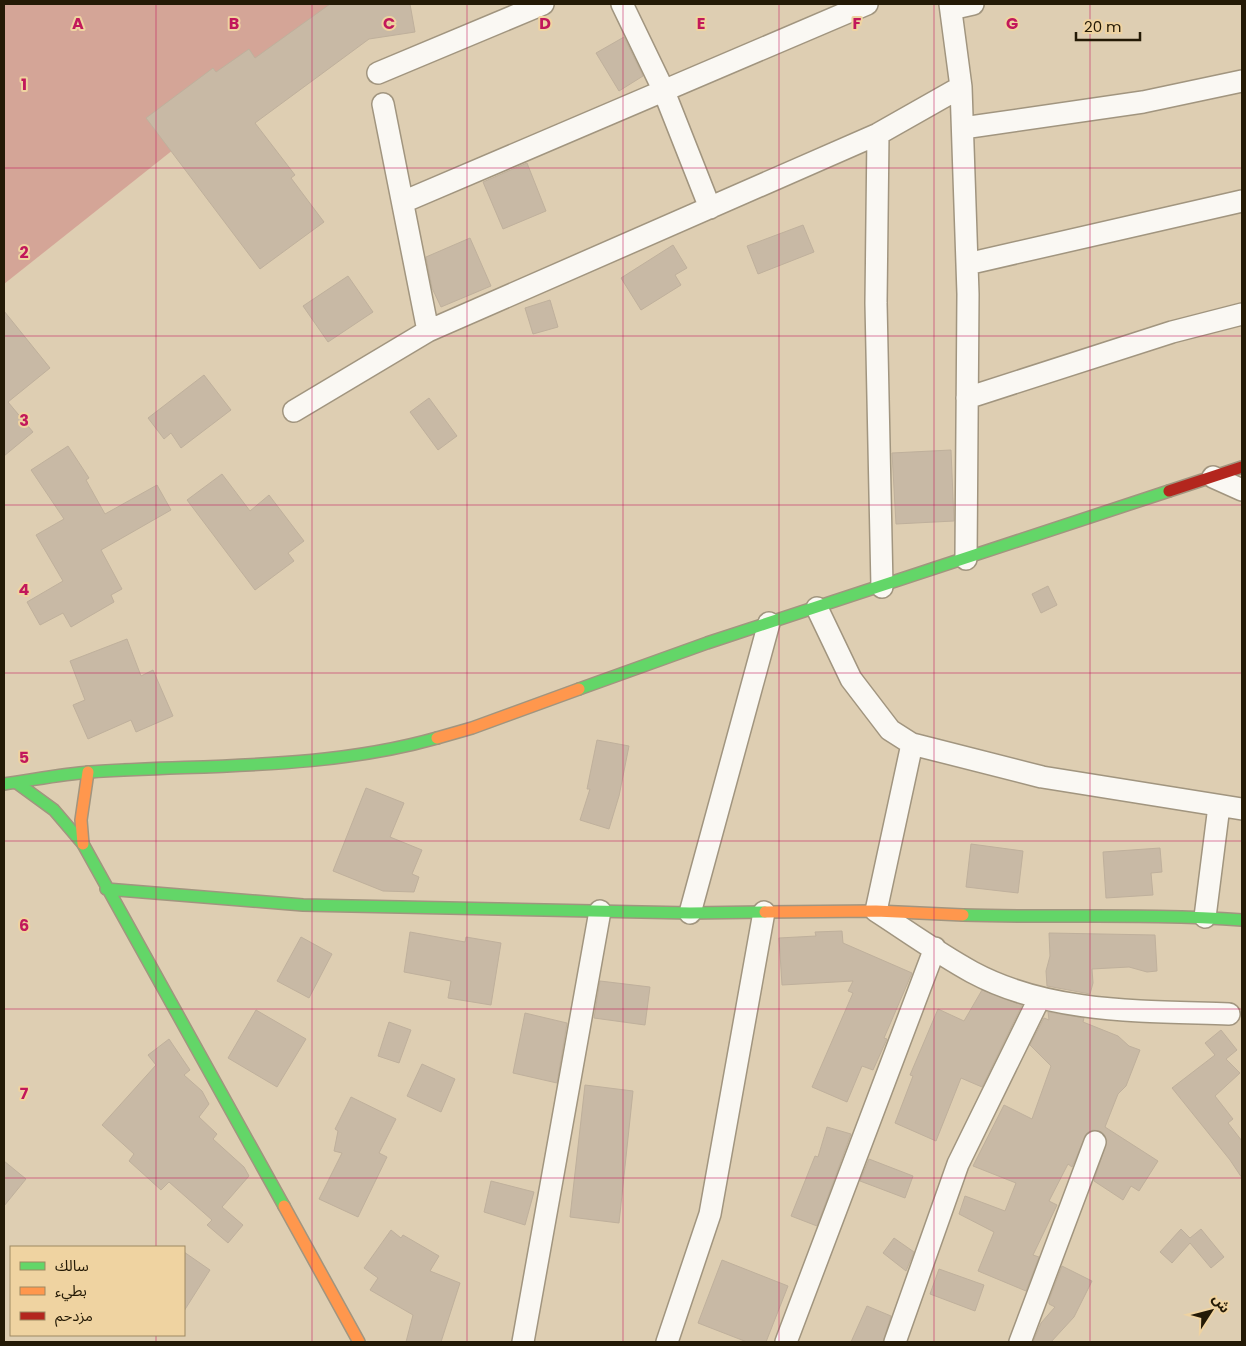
<svg xmlns="http://www.w3.org/2000/svg" width="1246" height="1346" font-family="Poppins,'Noto Sans Arabic',sans-serif">
<style>
.forest{fill:#d4a597}
.building{fill:#c8b9a5;stroke:#bfb09c}
.lines{fill:none;stroke-linecap:round;stroke-linejoin:round}
.street-casing{stroke:#a1957f;stroke-width:24}
.fast-casing{stroke:#a1957f;stroke-width:14}
.slow-casing{stroke:#a1957f;stroke-width:14}
.jam-casing{stroke:#a1957f;stroke-width:14}
.street{stroke:#faf8f3;stroke-width:21}
.fast{stroke:#63d668;stroke-width:11}
.slow{stroke:#ff974d;stroke-width:11}
.jam{stroke:#b3261e;stroke-width:11}
.grid{fill:none;stroke:#c2185b;stroke-width:1;stroke-opacity:0.55}
.grid-label{font-size:16px;text-anchor:middle;font-weight:bold;fill:#c2185b;stroke:#efd3a1;stroke-width:4;stroke-linejoin:round;paint-order:stroke}
</style>
<rect width="100%" height="100%" fill="#deceb2"/>
<!-- forest -->
<path class="forest" d="M 4,4 L 357,4 L 4,284 Z"/>
<!-- building -->
<path class="building" d="M 330,4 L 410,4 L 415,32 L 369,39 L 255,123 L 295,175 L 291,178 L 324,222 L 260,269 L 146,118 L 213,68 L 216,72 L 249,49 L 255,58 Z
M 624,37 L 643,76 L 619,91 L 596,53 Z
M 527,163 L 546,211 L 503,229 L 483,182 Z
M 803,225 L 814,252 L 758,274 L 747,246 Z
M 470,238 L 491,286 L 441,307 L 432,288 L 426,257 Z
M 673,245 L 687,268 L 675,275 L 681,285 L 641,310 L 621,278 Z
M 348,276 L 373,312 L 328,342 L 303,306 Z
M 550,300 L 558,327 L 533,334 L 525,308 Z
M 4,311 L 50,368 L 8,402 L 33,432 L 4,456 Z
M 204,375 L 231,410 L 181,448 L 171,433 L 164,439 L 148,418 Z
M 429,398 L 457,436 L 438,450 L 410,412 Z
M 68,446 L 89,478 L 86,480 L 105,514 L 157,485 L 171,510 L 101,550 L 122,589 L 111,595 L 114,602 L 71,627 L 63,613 L 40,625 L 27,602 L 63,581 L 36,535 L 64,519 L 31,470 Z
M 951,450 L 954,521 L 896,524 L 892,453 Z
M 222,474 L 250,511 L 269,495 L 304,541 L 288,553 L 294,561 L 255,590 L 187,500 Z
M 1048,586 L 1057,605 L 1041,613 L 1032,594 Z
M 127,639 L 141,676 L 153,670 L 173,716 L 136,732 L 131,720 L 88,739 L 73,705 L 85,700 L 70,661 Z
M 597,740 L 629,746 L 619,796 L 609,829 L 580,820 L 590,789 L 587,789 Z
M 366,788 L 404,803 L 390,837 L 422,850 L 412,874 L 419,877 L 414,892 L 383,891 L 333,871 Z
M 971,844 L 1023,851 L 1018,893 L 966,887 Z
M 1160,848 L 1162,872 L 1151,873 L 1153,895 L 1106,898 L 1103,852 Z
M 842,931 L 843,943 L 912,973 L 884,1038 L 887,1039 L 873,1070 L 862,1066 L 847,1102 L 812,1087 L 853,993 L 848,991 L 853,981 L 782,985 L 779,938 L 816,936 L 815,932 Z
M 410,932 L 465,942 L 466,937 L 501,943 L 491,1005 L 448,998 L 451,981 L 404,972 Z
M 1049,933 L 1155,935 L 1157,971 L 1147,972 L 1129,967 L 1092,969 L 1093,983 L 1090,994 L 1047,986 L 1046,971 L 1050,956 Z
M 301,937 L 332,954 L 309,998 L 277,981 Z
M 600,981 L 650,987 L 645,1025 L 594,1018 Z
M 982,990 L 1022,1005 L 982,1087 L 961,1078 L 936,1141 L 895,1123 L 913,1076 L 910,1075 L 938,1009 L 964,1021 Z
M 256,1010 L 306,1039 L 277,1087 L 228,1058 Z
M 1048,1012 L 1084,1018 L 1083,1022 L 1118,1036 L 1129,1046 L 1140,1050 L 1126,1086 L 1118,1094 L 1105,1127 L 1158,1161 L 1139,1191 L 1131,1186 L 1123,1200 L 1094,1181 L 1107,1140 L 1100,1131 L 1093,1130 L 1087,1133 L 1072,1167 L 1068,1164 L 1049,1201 L 1057,1205 L 1033,1255 L 1039,1257 L 1026,1291 L 978,1271 L 994,1232 L 959,1214 L 965,1196 L 1005,1211 L 1016,1183 L 973,1166 L 1004,1105 L 1032,1119 L 1051,1066 L 1030,1045 L 1044,1018 L 1049,1020 Z
M 525,1013 L 567,1023 L 557,1083 L 513,1073 Z
M 389,1022 L 411,1030 L 399,1063 L 378,1056 Z
M 1221,1030 L 1237,1050 L 1226,1059 L 1240,1073 L 1215,1096 L 1233,1119 L 1228,1123 L 1242,1141 L 1242,1178 L 1230,1160 L 1172,1088 L 1215,1055 L 1205,1043 Z
M 169,1039 L 190,1070 L 184,1075 L 202,1091 L 209,1104 L 199,1117 L 217,1134 L 213,1139 L 244,1167 L 249,1176 L 222,1207 L 243,1225 L 228,1243 L 207,1225 L 212,1220 L 169,1182 L 161,1190 L 129,1161 L 134,1154 L 102,1125 L 156,1065 L 148,1055 Z
M 422,1064 L 455,1079 L 441,1112 L 407,1096 Z
M 585,1085 L 633,1091 L 619,1223 L 570,1217 Z
M 351,1097 L 396,1119 L 379,1153 L 387,1157 L 358,1217 L 319,1199 L 342,1153 L 334,1151 L 338,1131 L 335,1129 Z
M 827,1127 L 851,1134 L 817,1226 L 791,1216 L 815,1156 L 818,1157 Z
M 869,1159 L 913,1176 L 905,1198 L 860,1181 Z
M 4,1161 L 26,1179 L 4,1206 Z
M 491,1181 L 534,1192 L 525,1225 L 484,1212 Z
M 1181,1229 L 1190,1238 L 1201,1229 L 1224,1257 L 1211,1268 L 1190,1243 L 1172,1263 L 1160,1252 Z
M 391,1230 L 401,1238 L 403,1235 L 439,1256 L 430,1271 L 460,1283 L 441,1342 L 406,1342 L 413,1315 L 370,1290 L 378,1278 L 364,1268 Z
M 894,1238 L 914,1252 L 906,1271 L 883,1253 Z
M 184,1252 L 210,1270 L 184,1311 Z
M 722,1260 L 788,1286 L 766,1342 L 747,1342 L 698,1323 Z
M 1062,1266 L 1092,1281 L 1074,1317 L 1051,1342 L 1033,1342 L 1041,1323 L 1055,1307 L 1049,1304 L 1049,1300 Z
M 939,1269 L 984,1285 L 975,1311 L 930,1294 Z
M 867,1306 L 891,1316 L 883,1342 L 851,1342 Z"/>
<g class="lines">
<defs>
<path id="street" d="M 622,4 L 663,89 L 710,208
M 950,4 L 961,87 L 968,294 L 966,559
M 951,9 L 973,4
M 378,73 L 543,4
M 383,104 L 428,331
M 963,128 L 1143,102 L 1242,81
M 878,134 L 876,303 L 882,587
M 403,202 L 867,4
M 967,264 L 1242,201
M 967,398 L 1172,332 L 1242,314
M 294,411 L 428,331 L 878,134 L 961,87
M 1213,477 L 1242,490
M 817,608 L 851,679 L 890,730 L 912,744 L 1042,777 L 1242,809
M 912,744 L 876,911 C 907,931 939,954 972,972 C 1050,1014 1143,1011 1229,1014
M 690,913 L 769,623
M 1205,917 L 1219,806
M 523,1342 L 600,911
M 667,1342 L 710,1214 L 764,912
M 786,1342 L 935,948
M 895,1342 L 958,1164 L 1039,999
M 1020,1342 L 1095,1142"/>
<path id="fast" d="M 579,689 L 707,643 L 1169,491
M 17,783 L 54,810 L 83,844 L 284,1206
M 4,784 C 33,780 62,774 90,772 C 207,764 324,770 437,738
M 106,889 L 303,905 L 690,913 L 765,912
M 963,915 C 1056,918 1150,913 1242,920"/>
<path id="slow" d="M 437,738 L 472,728 L 579,689
M 83,844 L 81,820 L 88,772
M 765,912 L 876,911 L 963,915
M 284,1206 L 359,1342"/>
<path id="jam" d="M 1169,491 L 1242,467"/>
</defs>
<!-- street casing -->
<use href="#street" class="street-casing"/>
<!-- fast casing -->
<use href="#fast" class="fast-casing"/>
<!-- slow casing -->
<use href="#slow" class="slow-casing"/>
<!-- jam casing -->
<use href="#jam" class="jam-casing"/>
<!-- street -->
<use href="#street" class="street"/>
<!-- fast -->
<use href="#fast" class="fast"/>
<!-- slow -->
<use href="#slow" class="slow"/>
<!-- jam -->
<use href="#jam" class="jam"/>
</g>
<!-- grid -->
<path class="grid" d="M 156,4 L 156,1247M 312,4 L 312,1342M 467,4 L 467,1342M 623,4 L 623,1342M 779,4 L 779,1342M 934,4 L 934,1342M 1090,4 L 1090,1342M 4,168 L 1242,168M 4,336 L 1242,336M 4,505 L 1242,505M 4,673 L 1242,673M 4,841 L 1242,841M 4,1009 L 1242,1009M 4,1178 L 1242,1178M 156,1335 L 156,1342"/>
<g class="grid-label">
<text x="78" y="29">A</text>
<text x="234" y="29">B</text>
<text x="389" y="29">C</text>
<text x="545" y="29">D</text>
<text x="701" y="29">E</text>
<text x="857" y="29">F</text>
<text x="1012" y="29">G</text>
<text x="24" y="90">1</text>
<text x="24" y="258">2</text>
<text x="24" y="426">3</text>
<text x="24" y="595">4</text>
<text x="24" y="763">5</text>
<text x="24" y="931">6</text>
<text x="24" y="1099">7</text>
</g>
<!-- border -->
<rect width="1246" height="1346" fill="none" stroke="#241a06" stroke-width="10"/>
<!-- legend -->
<rect x="10" y="1246" width="175" height="90" fill="#efd3a1" stroke="#9e8963"/>
<rect x="20" y="1262" width="25" height="8" fill="#63d668" stroke="#9e8963"/>
<text x="55" y="1271" font-size="15" fill="#241a06">سالك</text>
<rect x="20" y="1287" width="25" height="8" fill="#ff974d" stroke="#9e8963"/>
<text x="55" y="1296" font-size="15" fill="#241a06">بطيء</text>
<rect x="20" y="1312" width="25" height="8" fill="#b3261e" stroke="#9e8963"/>
<text x="55" y="1321" font-size="15" fill="#241a06">مزدحم</text>
<!-- north arrow -->
<g transform="translate(1211 1311) rotate(54)" stroke="#efd3a1" stroke-width="4" paint-order="stroke">
<path d="M0-4L9 19L0 12L-9 19Z" fill="#241a06"/>
<text y="-8" font-size="14" font-weight="bold" text-anchor="middle" fill="#241a06">ش</text>
</g>
<!-- scale -->
<path d="M1076 32v8h64v-8" fill="none" stroke="#241a06" stroke-width="2.5"/>
<text x="1084" y="32" font-size="15" fill="#241a06" stroke="#efd3a1" stroke-width="4" paint-order="stroke">20 m</text>
</svg>
